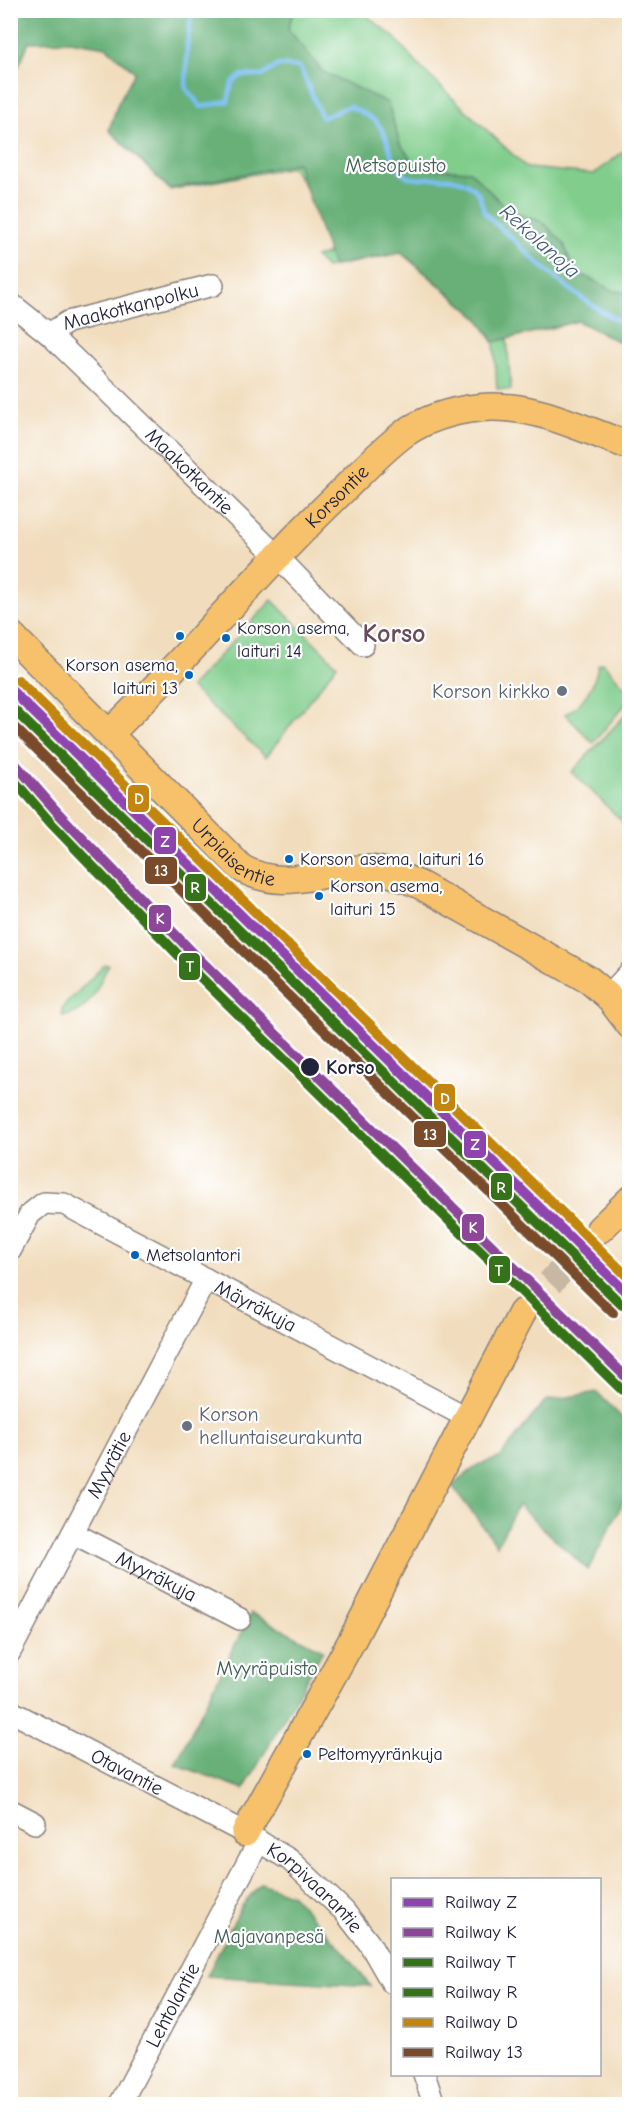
<svg xmlns="http://www.w3.org/2000/svg" width="640" height="2115" font-family="'Comic Neue',sans-serif">
<style>
.green{fill:#80cd8c;stroke:#517864;stroke-width:1.5}
.forest{fill:#68b078;stroke:#45695a;stroke-width:1.5}
.lines{fill:none;stroke-linecap:round;stroke-linejoin:round}
.stream{stroke:#7dbff3;stroke-width:4.5}
.major-tunnel{stroke:#c8b8a3;stroke-width:27;stroke-dasharray:27 14;stroke-linecap:butt}
.minor-casing{stroke:#8a807c;stroke-width:24}
.major-casing{stroke:#8a807c;stroke-width:30}
.minor{stroke:#fff;stroke-width:21}
.major{stroke:#f6c16b;stroke-width:27}
.rail-1-casing{stroke:#fff;stroke-width:15}
.rail-2-casing{stroke:#fff;stroke-width:15}
.rail-3-casing{stroke:#fff;stroke-width:15}
.rail-4-casing{stroke:#fff;stroke-width:15}
.rail-5-casing{stroke:#fff;stroke-width:15}
.rail-6-casing{stroke:#fff;stroke-width:15}
.rail-1{stroke:#8e44ad;stroke-width:10}
.rail-2{stroke:#8c4799;stroke-width:10}
.rail-3{stroke:#357219;stroke-width:10}
.rail-4{stroke:#357219;stroke-width:10}
.rail-5{stroke:#c2850f;stroke-width:10}
.rail-6{stroke:#7a4b2a;stroke-width:10}
.bus-dot{fill:#0065bd;stroke:#fff;stroke-width:2}
.worship-dot{fill:#6b7280;stroke:#fff;stroke-width:2}
.stop-dot{fill:#22223b;stroke:#fff;stroke-width:2}
.labels{text-anchor:middle;dominant-baseline:central;stroke-width:4.5;stroke-linejoin:round;paint-order:stroke}
.bus-label{font-size:18px;fill:#22223b;stroke:#fff;text-anchor:start}
.park-label{font-size:20px;fill:#435e57;stroke:#fff}
.street-label{font-size:20px;fill:#22223b;stroke:#fff}
.worship-label{font-size:20px;fill:#5b616d;stroke:#fff;text-anchor:end}
.stop-label{font-size:20px;font-weight:bold;fill:#22223b;stroke:#fff;text-anchor:start}
.water-label{font-size:21px;font-style:italic;fill:#42597b;stroke:#fff}
.district-label{font-size:26px;font-weight:bold;fill:#6a4b5a;stroke:#fff}
.line-badge{stroke:#fff;stroke-width:2}
.badge-label{font-size:16px;text-anchor:middle;font-weight:bold;fill:#fff}
</style>
<rect width="100%" height="100%" fill="#fff"/>
<filter id="ink" filterUnits="userSpaceOnUse"><feTurbulence type="fractalNoise" baseFrequency=".0167" numOctaves="2"/><feDisplacementMap in="SourceGraphic" scale="12" xChannelSelector="R" yChannelSelector="G"/><feConvolveMatrix kernelMatrix="1 2 1 2 8 2 1 2 1" color-interpolation-filters="sRGB"/></filter>
<filter id="wash" filterUnits="userSpaceOnUse"><feTurbulence type="fractalNoise" baseFrequency=".008" numOctaves="4" result="noise"/><feDisplacementMap in="SourceGraphic" scale="24" xChannelSelector="R" yChannelSelector="G"/><feGaussianBlur stdDeviation="1.35" result="paint"/><feColorMatrix in="noise" values="0 0 0 0 0 0 0 0 0 0 0 0 0 0 0 0 0 1.4 0 .05"/><feComposite in="paint" operator="in"/></filter>
<g filter="url(#wash)">
<rect width="100%" height="100%" fill="#f1ddbd"/>
<!-- green -->
<path class="green" d="M 11,11 L 361,11 L 395,38 L 421,68 L 527,168 L 594,174 L 629,147 L 629,347 L 578,321 L 507,339 L 511,390 L 497,389 L 494,343 L 478,318 L 401,253 L 326,268 L 315,257 L 332,253 L 336,234 L 292,167 L 170,190 L 109,130 L 137,72 L 99,36 Z
M 272,600 L 337,665 L 266,757 L 190,687 Z
M 603,663 L 629,692 L 629,700 L 593,743 L 565,714 C 583,705 595,685 598,665 Z
M 629,711 L 629,828 L 572,772 Z
M 105,964 L 108,965 C 98,987 90,1014 62,1016 L 62,1008 Z"/>
<!-- forest -->
<path class="forest" d="M 11,10 L 294,11 L 288,29 L 323,72 L 388,103 L 400,144 L 418,168 L 470,171 L 509,211 L 543,222 L 564,244 L 574,271 L 614,291 L 629,293 L 629,347 L 578,321 L 494,342 L 478,318 L 401,252 L 333,266 L 297,163 L 170,189 L 109,130 L 118,103 L 135,72 L 106,47 L 70,41 L 29,42 L 18,68 L 11,69 Z
M 597,1392 L 629,1425 L 629,1491 L 588,1570 L 518,1505 L 497,1545 L 452,1486 L 478,1465 L 499,1458 L 545,1401 Z
M 251,1613 L 323,1650 L 244,1789 L 175,1764 Z
M 261,1883 L 292,1895 L 347,1955 L 370,1986 L 207,1976 L 241,1907 Z"/>
<g class="lines">
<!-- stream -->
<path class="stream" d="M 192,10 L 187,46 L 186,88 L 201,107 L 228,101 L 232,83 L 242,75 L 262,76 L 278,65 L 300,67 L 322,118 L 349,106 C 358,111 371,116 377,123 C 391,137 388,162 405,175 C 420,186 456,166 478,193 C 482,198 481,208 486,214 C 494,223 504,231 513,239 C 549,275 584,304 630,327"/>
</g>
</g>
<g filter="url(#ink)">
<g class="lines">
<!-- major-tunnel -->
<path class="major-tunnel" d="M 522,1313 L 600,1229"/>
<defs>
<g id="minor">
<path id="s1" d="M 10,303 L 49,334 L 277,556 L 363,645"/>
<path id="s2" d="M 49,334 L 68,322 L 213,285"/>
<path d="M 608,996 L 630,972"/>
<path id="s3" d="M 10,1251 L 30,1214 L 44,1203 L 64,1204 L 466,1417"/>
<path id="s4" d="M 73,1533 L 240,1619"/>
<path id="s5" d="M 10,1652 L 206,1279"/>
<path id="s6" d="M 10,1711 L 245,1833 L 290,1860 L 344,1911 L 369,1943 L 392,1983"/>
<path d="M 10,1810 L 35,1823"/>
<path d="M 424,2074 L 434,2104"/>
<path id="s7" d="M 120,2104 L 259,1841"/>
</g>
<g id="major">
<path id="s8" d="M 10,634 L 241,868 C 283,892 318,871 362,869 C 383,868 401,877 420,885 L 589,980 L 608,996 L 630,1025"/>
<path id="s9" d="M 110,733 C 187,659 255,575 332,501 C 356,478 379,452 405,433 C 427,418 451,411 477,408 C 530,401 581,429 630,446"/>
<path d="M 600,1229 L 630,1200"/>
<path d="M 245,1833 L 351,1642 L 522,1313"/>
</g>
</defs>
<!-- minor casing -->
<use href="#minor" class="minor-casing"/>
<!-- major casing -->
<use href="#major" class="major-casing"/>
<!-- minor -->
<use href="#minor" class="minor"/>
<!-- major -->
<use href="#major" class="major"/>
<defs>
<path id="rail-1" d="M 10,689 L 630,1296"/>
<path id="rail-2" d="M 10,758 L 59,814 L 194,954 L 630,1381"/>
<path id="rail-3" d="M 10,776 L 50,822 L 186,963 L 622,1390"/>
<path id="rail-4" d="M 10,706 L 622,1305"/>
<path id="rail-5" d="M 18,680 L 630,1279"/>
<path id="rail-6" d="M 10,723 L 613,1313"/>
</defs>
<!-- rail-1 casing -->
<use href="#rail-1" class="rail-1-casing"/>
<!-- rail-2 casing -->
<use href="#rail-2" class="rail-2-casing"/>
<!-- rail-3 casing -->
<use href="#rail-3" class="rail-3-casing"/>
<!-- rail-4 casing -->
<use href="#rail-4" class="rail-4-casing"/>
<!-- rail-5 casing -->
<use href="#rail-5" class="rail-5-casing"/>
<!-- rail-6 casing -->
<use href="#rail-6" class="rail-6-casing"/>
<!-- rail-1 -->
<use href="#rail-1" class="rail-1"/>
<!-- rail-2 -->
<use href="#rail-2" class="rail-2"/>
<!-- rail-3 -->
<use href="#rail-3" class="rail-3"/>
<!-- rail-4 -->
<use href="#rail-4" class="rail-4"/>
<!-- rail-5 -->
<use href="#rail-5" class="rail-5"/>
<!-- rail-6 -->
<use href="#rail-6" class="rail-6"/>
</g>
</g>
<!-- markers -->
<g class="bus-dot">
<circle cx="180" cy="636" r="5"/>
<circle cx="226" cy="638" r="5"/>
<circle cx="189" cy="675" r="5"/>
<circle cx="289" cy="859" r="5"/>
<circle cx="319" cy="896" r="5"/>
<circle cx="135" cy="1255" r="5"/>
<circle cx="307" cy="1754" r="5"/>
</g>
<g class="worship-dot">
<circle cx="562" cy="691" r="6"/>
<circle cx="187" cy="1426" r="6"/>
</g>
<circle class="stop-dot" cx="310" cy="1067" r="10"/>
<g class="labels">
<!-- bus labels -->
<g class="bus-label">
<text x="237" y="628">Korson asema,<tspan x="237" dy="23">laituri 14</tspan></text>
<text x="178" y="665" text-anchor="end">Korson asema,<tspan x="178" dy="23">laituri 13</tspan></text>
<text x="300" y="859">Korson asema, laituri 16</text>
<text x="330" y="886">Korson asema,<tspan x="330" dy="23">laituri 15</tspan></text>
<text x="146" y="1255">Metsolantori</text>
<text x="318" y="1754">Peltomyyränkuja</text>
</g>
<!-- park labels -->
<g class="park-label">
<text x="396" y="165">Metsopuisto</text>
<text x="267" y="1668">Myyräpuisto</text>
<text x="269" y="1936">Majavanpesä</text>
</g>
<!-- street labels -->
<g class="street-label">
<text stroke="none"><textPath href="#s2" startOffset="87">Maakotkanpolku</textPath></text>
<text stroke="none"><textPath href="#s1" startOffset="246">Maakotkantie</textPath></text>
<text stroke="none"><textPath href="#s9" startOffset="328">Korsontie</textPath></text>
<text stroke="none"><textPath href="#s8" startOffset="314">Urpiaisentie</textPath></text>
<text stroke="none"><textPath href="#s3" startOffset="297">Mäyräkuja</textPath></text>
<text stroke="none"><textPath href="#s5" startOffset="212">Myyrätie</textPath></text>
<text stroke="none"><textPath href="#s4" startOffset="94">Myyräkuja</textPath></text>
<text stroke="none"><textPath href="#s6" startOffset="132">Otavantie</textPath></text>
<text stroke="none"><textPath href="#s6" startOffset="354">Korpivaarantie</textPath></text>
<text stroke="none"><textPath href="#s7" startOffset="112">Lehtolantie</textPath></text>
</g>
<!-- worship labels -->
<g class="worship-label">
<text x="550" y="691">Korson kirkko</text>
<text x="199" y="1414" text-anchor="start">Korson<tspan x="199" dy="23">helluntaiseurakunta</tspan></text>
</g>
<!-- stop labels -->
<g class="stop-label">
<text x="326" y="1067">Korso</text>
</g>
<!-- water labels -->
<g class="water-label">
<text transform="translate(540 241) rotate(42)">Rekolanoja</text>
</g>
<!-- district labels -->
<g class="district-label">
<text x="394" y="634">Korso</text>
</g>
</g>
<g class="line-badge">
<rect x="127" y="784" width="23" height="29" rx="6" fill="#c2850f"/>
<rect x="153" y="826" width="24" height="29" rx="6" fill="#8e44ad"/>
<rect x="144" y="856" width="34" height="29" rx="6" fill="#7a4b2a"/>
<rect x="184" y="873" width="23" height="29" rx="6" fill="#357219"/>
<rect x="148" y="904" width="24" height="29" rx="6" fill="#8c4799"/>
<rect x="178" y="952" width="23" height="29" rx="6" fill="#357219"/>
<rect x="433" y="1083" width="23" height="29" rx="6" fill="#c2850f"/>
<rect x="413" y="1120" width="34" height="28" rx="6" fill="#7a4b2a"/>
<rect x="463" y="1130" width="24" height="29" rx="6" fill="#8e44ad"/>
<rect x="490" y="1172" width="23" height="29" rx="6" fill="#357219"/>
<rect x="461" y="1213" width="24" height="29" rx="6" fill="#8c4799"/>
<rect x="488" y="1255" width="23" height="29" rx="6" fill="#357219"/>
</g>
<g class="badge-label">
<text x="139" y="804">D</text>
<text x="165" y="847">Z</text>
<text x="161" y="876">13</text>
<text x="195" y="893">R</text>
<text x="160" y="924">K</text>
<text x="190" y="972">T</text>
<text x="445" y="1104">D</text>
<text x="430" y="1140">13</text>
<text x="475" y="1150">Z</text>
<text x="501" y="1193">R</text>
<text x="473" y="1233">K</text>
<text x="499" y="1276">T</text>
</g>
<!-- margin -->
<rect width="640" height="2115" fill="none" stroke="#fff" stroke-width="36"/>
<!-- legend -->
<rect x="391" y="1878" width="210" height="198" fill="#ffffff" stroke="#a7a7b1" stroke-width="1.5"/>
<rect x="403" y="1898" width="30" height="9" fill="#8e44ad" stroke="#a7a7b1" stroke-width="1.5"/>
<text x="445" y="1908" font-size="18" fill="#22223b">Railway Z</text>
<rect x="403" y="1928" width="30" height="9" fill="#8c4799" stroke="#a7a7b1" stroke-width="1.5"/>
<text x="445" y="1938" font-size="18" fill="#22223b">Railway K</text>
<rect x="403" y="1958" width="30" height="9" fill="#357219" stroke="#a7a7b1" stroke-width="1.5"/>
<text x="445" y="1968" font-size="18" fill="#22223b">Railway T</text>
<rect x="403" y="1988" width="30" height="9" fill="#357219" stroke="#a7a7b1" stroke-width="1.5"/>
<text x="445" y="1998" font-size="18" fill="#22223b">Railway R</text>
<rect x="403" y="2018" width="30" height="9" fill="#c2850f" stroke="#a7a7b1" stroke-width="1.5"/>
<text x="445" y="2028" font-size="18" fill="#22223b">Railway D</text>
<rect x="403" y="2048" width="30" height="9" fill="#7a4b2a" stroke="#a7a7b1" stroke-width="1.5"/>
<text x="445" y="2058" font-size="18" fill="#22223b">Railway 13</text>
</svg>
